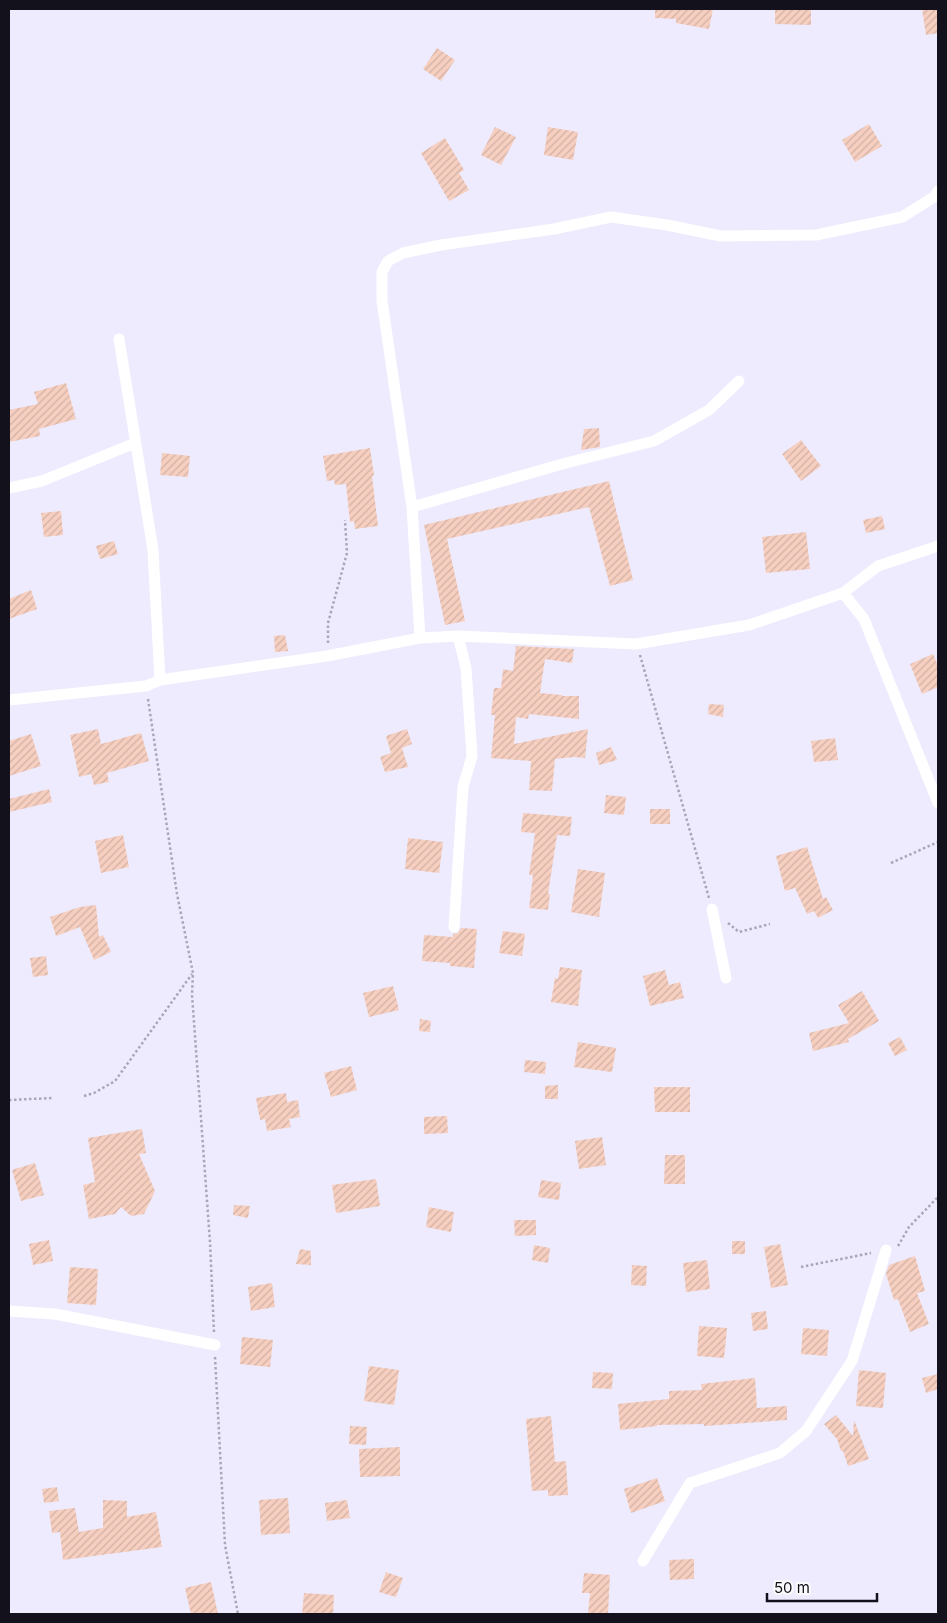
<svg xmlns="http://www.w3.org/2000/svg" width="947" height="1623" font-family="Inter,sans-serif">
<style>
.building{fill:url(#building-hatch)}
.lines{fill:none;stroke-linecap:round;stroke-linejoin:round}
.path{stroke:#a9a7b7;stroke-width:2.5;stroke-dasharray:2.5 2.5;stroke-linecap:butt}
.minor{stroke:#fff;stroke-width:11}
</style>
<defs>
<pattern id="building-hatch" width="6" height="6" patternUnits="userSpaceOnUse" patternTransform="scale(1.25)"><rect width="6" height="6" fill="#f6cfc0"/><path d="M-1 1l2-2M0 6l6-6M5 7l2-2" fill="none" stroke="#d2b1a4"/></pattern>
</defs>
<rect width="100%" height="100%" fill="#eeebfe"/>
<!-- building -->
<path class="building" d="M 655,9 L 713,9 L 709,29 L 676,23 L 676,19 L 655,18 Z
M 775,9 L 811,9 L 811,25 L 775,24 Z
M 922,9 L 938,9 L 938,33 L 926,35 Z
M 437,48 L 455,60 L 441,81 L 423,69 Z
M 869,124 L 882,146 L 855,162 L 842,140 Z
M 495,127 L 516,137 L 501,165 L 481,155 Z
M 548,127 L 578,132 L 573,160 L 544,155 Z
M 445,138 L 464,170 L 459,173 L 469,190 L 449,201 L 421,153 Z
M 66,383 L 76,419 L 39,429 L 40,436 L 9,442 L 9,410 L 38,404 L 34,392 Z
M 599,428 L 600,447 L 581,450 L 584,429 Z
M 801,440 L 821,466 L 801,481 L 782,454 Z
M 370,448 L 374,475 L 372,476 L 378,526 L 355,529 L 354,521 L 350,522 L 346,484 L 335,485 L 334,480 L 327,481 L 323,456 Z
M 162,453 L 190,456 L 188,477 L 160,475 Z
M 609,481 L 633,580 L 610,586 L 589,507 L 447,539 L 465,621 L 445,625 L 424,525 Z
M 61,511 L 63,535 L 44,537 L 41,513 Z
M 882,516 L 885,529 L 866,533 L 863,520 Z
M 806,532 L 810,569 L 766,573 L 762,537 Z
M 114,541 L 118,554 L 100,559 L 96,546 Z
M 31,590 L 37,609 L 9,619 L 9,599 Z
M 285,635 L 288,651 L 275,652 L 274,636 Z
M 516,646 L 574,649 L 572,663 L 545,659 L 540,693 L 562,695 L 562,696 L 579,696 L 579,719 L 529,714 L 528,719 L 516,717 L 514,744 L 588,729 L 585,758 L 574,757 L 555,759 L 552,791 L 529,790 L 531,761 L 491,758 L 495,715 L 491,715 L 494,688 L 501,688 L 503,669 L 513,671 Z
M 933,654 L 938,666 L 938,687 L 922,694 L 910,664 Z
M 709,704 L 724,705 L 723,717 L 708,714 Z
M 98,729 L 101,744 L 141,733 L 149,761 L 107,773 L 109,782 L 94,785 L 91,774 L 79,777 L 70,735 Z
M 407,729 L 412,744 L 402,748 L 408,767 L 385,772 L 380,757 L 391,753 L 386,736 Z
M 31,734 L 41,766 L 9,776 L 9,741 Z
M 835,738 L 838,760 L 814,762 L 811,741 Z
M 611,747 L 617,760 L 599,765 L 596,753 Z
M 49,789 L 52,802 L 9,812 L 9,799 Z
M 606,795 L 626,797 L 624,815 L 604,813 Z
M 650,809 L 670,809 L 670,824 L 650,824 Z
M 523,813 L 572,817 L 570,836 L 557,835 L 548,894 L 550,894 L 548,910 L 529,908 L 533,875 L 529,875 L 535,833 L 521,832 Z
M 123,835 L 129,867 L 101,873 L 95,841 Z
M 408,838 L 443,842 L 439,873 L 405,869 Z
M 807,847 L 823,899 L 826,897 L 833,910 L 818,918 L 814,911 L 807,914 L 795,888 L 785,891 L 776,856 Z
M 578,869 L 605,873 L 599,917 L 571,912 Z
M 96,905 L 99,937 L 103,935 L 111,952 L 94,960 L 80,927 L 56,936 L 50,917 L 80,907 Z
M 461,928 L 477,929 L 474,968 L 450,966 L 450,963 L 422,961 L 424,935 L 453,937 L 453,934 L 458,933 Z
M 503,931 L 525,934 L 522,956 L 499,953 Z
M 46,956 L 48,975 L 33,977 L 30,958 Z
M 560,967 L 582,970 L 578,1006 L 551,1002 L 555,978 L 558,979 Z
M 665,970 L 669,985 L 680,982 L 684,998 L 650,1006 L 643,976 Z
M 393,986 L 399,1010 L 369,1017 L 363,993 Z
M 862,991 L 879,1021 L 848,1039 L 849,1042 L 813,1051 L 809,1033 L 849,1023 L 838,1005 Z
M 420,1019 L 431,1021 L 430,1032 L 419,1031 Z
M 900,1037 L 907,1050 L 895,1056 L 888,1043 Z
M 578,1042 L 616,1048 L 612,1072 L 574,1067 Z
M 525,1060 L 546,1062 L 545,1074 L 524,1072 Z
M 351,1066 L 357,1090 L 331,1097 L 324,1073 Z
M 558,1085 L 558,1099 L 545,1099 L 545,1086 Z
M 654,1087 L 690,1087 L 690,1112 L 655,1112 Z
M 286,1093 L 287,1102 L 298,1100 L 300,1117 L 289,1119 L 291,1127 L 267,1131 L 265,1119 L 260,1120 L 256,1098 Z
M 447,1116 L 448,1133 L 424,1134 L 424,1117 Z
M 142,1129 L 146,1153 L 139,1154 L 155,1191 L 144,1214 L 131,1216 L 121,1207 L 115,1214 L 89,1219 L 83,1185 L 95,1182 L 88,1138 Z
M 602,1137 L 606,1165 L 579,1169 L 575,1141 Z
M 665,1155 L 685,1155 L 685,1184 L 664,1184 Z
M 35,1163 L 44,1195 L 21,1201 L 12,1170 Z
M 376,1179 L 380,1206 L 336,1213 L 332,1185 Z
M 541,1180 L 561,1183 L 559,1200 L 538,1197 Z
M 234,1205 L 250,1206 L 248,1218 L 233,1215 Z
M 429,1207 L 454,1212 L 451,1232 L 426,1227 Z
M 514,1220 L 536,1220 L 536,1235 L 515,1236 Z
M 49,1240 L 53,1261 L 33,1265 L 29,1244 Z
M 732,1241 L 745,1241 L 745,1254 L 732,1254 Z
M 780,1244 L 788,1285 L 771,1288 L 764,1247 Z
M 534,1245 L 550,1248 L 548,1263 L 532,1260 Z
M 300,1249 L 311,1251 L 311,1265 L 296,1264 Z
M 915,1256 L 925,1291 L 917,1293 L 929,1324 L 910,1332 L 898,1299 L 894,1300 L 886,1274 L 889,1265 Z
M 707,1260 L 710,1289 L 686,1292 L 683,1263 Z
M 632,1265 L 647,1266 L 646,1286 L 631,1285 Z
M 70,1267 L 98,1269 L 96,1305 L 67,1303 Z
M 272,1283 L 275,1307 L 251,1311 L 248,1287 Z
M 766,1311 L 768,1329 L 753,1331 L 751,1313 Z
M 699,1326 L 727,1328 L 724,1358 L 697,1356 Z
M 803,1328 L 829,1330 L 827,1356 L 801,1354 Z
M 242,1337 L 273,1340 L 270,1367 L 240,1364 Z
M 369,1366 L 399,1370 L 394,1405 L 364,1401 Z
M 859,1370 L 886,1373 L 883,1408 L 856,1406 Z
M 593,1372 L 613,1373 L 612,1389 L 592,1388 Z
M 938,1374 L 938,1389 L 926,1393 L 922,1378 Z
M 755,1378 L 757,1408 L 787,1406 L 787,1420 L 704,1426 L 704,1424 L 657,1425 L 657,1426 L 620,1430 L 618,1404 L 669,1399 L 669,1391 L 702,1390 L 701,1384 Z
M 836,1415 L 853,1436 L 854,1420 L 869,1459 L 848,1466 L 843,1451 L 841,1451 L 837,1439 L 824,1424 Z
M 551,1416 L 555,1462 L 566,1461 L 568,1495 L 548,1496 L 548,1490 L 532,1491 L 526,1419 Z
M 350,1426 L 367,1427 L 366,1445 L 349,1444 Z
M 400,1447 L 400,1476 L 360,1477 L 359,1449 Z
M 657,1478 L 665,1501 L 631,1513 L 624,1489 Z
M 57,1487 L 59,1501 L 44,1503 L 42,1489 Z
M 288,1498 L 290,1533 L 261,1535 L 259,1500 Z
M 103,1500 L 127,1501 L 127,1517 L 156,1512 L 162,1547 L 63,1560 L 60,1532 L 52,1533 L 49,1511 L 75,1508 L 79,1532 L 103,1528 Z
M 347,1500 L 350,1518 L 327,1521 L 325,1503 Z
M 694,1559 L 694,1579 L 670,1580 L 669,1560 Z
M 386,1572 L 403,1578 L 396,1597 L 379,1592 Z
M 584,1573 L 610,1575 L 608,1614 L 588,1614 L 590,1593 L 582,1593 Z
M 211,1582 L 218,1614 L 191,1614 L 185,1588 Z
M 304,1593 L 334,1595 L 333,1614 L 302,1614 Z"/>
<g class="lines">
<!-- path -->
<path class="path" d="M 328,643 L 328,623 L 347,553 L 345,520
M 640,655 L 709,898
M 148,699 L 177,894 L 193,973 L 192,995 L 210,1242 L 214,1332
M 891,863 L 938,842
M 728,923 L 739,932 L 770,924
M 84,1096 L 94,1093 L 115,1081 L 192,974
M 9,1100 L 53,1098
M 898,1246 L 909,1227 L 938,1197
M 801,1267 L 871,1253
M 215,1357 L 225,1545 L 238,1614"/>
<!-- minor -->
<path class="minor" d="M 119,339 L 153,550 L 160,680
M 9,488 L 42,481 L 135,443
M 412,507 L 566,463 L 654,441 L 709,410 L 739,381
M 843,593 L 864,619 L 938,803
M 420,638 L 412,507 L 382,301 L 382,272 L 388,261 L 403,253 L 441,245 L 554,229 L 611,217 L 667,225 L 721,236 L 816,235 L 902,217 L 934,197 L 938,191
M 9,700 L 146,686 L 160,680 L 327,656 L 420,638 L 458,636 L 636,644 L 749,625 L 843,593 L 878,566 L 938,546
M 712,909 L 726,978
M 454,927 L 463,787 L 472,756 L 466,668 L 458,636
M 9,1311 L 55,1314 L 215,1345
M 643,1561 L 690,1483 L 780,1453 L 806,1431 L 852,1361 L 886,1250"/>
</g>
<!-- border -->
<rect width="947" height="1623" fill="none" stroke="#13111c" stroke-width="20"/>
<!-- scale -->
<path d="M767 1593v8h110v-8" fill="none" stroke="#13111c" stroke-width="2.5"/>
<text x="774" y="1593" font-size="15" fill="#13111c" stroke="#fbfbfb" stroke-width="4" paint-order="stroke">50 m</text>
</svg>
